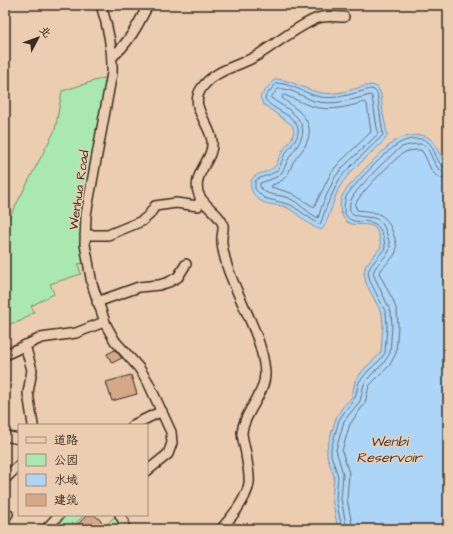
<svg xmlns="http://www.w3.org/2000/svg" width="453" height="534" font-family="'Architects Daughter','LXGW WenKai TC',sans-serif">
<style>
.green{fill:#a9e9b1;stroke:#728a68}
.water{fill:#acd5f7;stroke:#7f91a0}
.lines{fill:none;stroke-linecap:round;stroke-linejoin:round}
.shore{stroke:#686e75;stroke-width:1}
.building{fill:#d5a988;stroke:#3b2a1e}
.minor-casing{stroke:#3b2a1e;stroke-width:12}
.minor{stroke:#ebceb2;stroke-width:9}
.labels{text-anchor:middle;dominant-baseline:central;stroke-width:3;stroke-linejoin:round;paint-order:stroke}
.street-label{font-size:13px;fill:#3b2a1e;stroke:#ebceb2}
.water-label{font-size:14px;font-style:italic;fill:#463b34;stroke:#ebceb2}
</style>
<rect width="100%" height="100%" fill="#ebceb2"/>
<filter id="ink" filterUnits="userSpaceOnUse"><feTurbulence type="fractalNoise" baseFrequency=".025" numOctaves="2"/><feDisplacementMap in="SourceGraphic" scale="8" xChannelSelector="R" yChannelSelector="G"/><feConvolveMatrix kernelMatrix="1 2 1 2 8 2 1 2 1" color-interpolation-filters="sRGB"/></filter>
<g filter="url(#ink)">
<!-- green -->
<path class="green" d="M 107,77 L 84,210 L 84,263 L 78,264 L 81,274 L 50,284 L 54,294 L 31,306 L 34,312 L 21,321 L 5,325 L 5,226 L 55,130 L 62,91 Z
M 63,515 L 84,515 L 70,529 L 50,529 Z
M 116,515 L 120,522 L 120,529 L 102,529 Z"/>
<!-- water -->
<path class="water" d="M 276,79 C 291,80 302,88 317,92 C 336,97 353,88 371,85 L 375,86 L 378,88 L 381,95 L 383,114 L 387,133 L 387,136 C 384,142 379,146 374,150 C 362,162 347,173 339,188 C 334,197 327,227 321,230 C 308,226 299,214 288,208 C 280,204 269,206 261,201 C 256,198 252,193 251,187 C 248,172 266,175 274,167 C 278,164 278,158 281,154 C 286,144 298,137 292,125 L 263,104 L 260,97 L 272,82 Z
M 419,135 C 439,136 435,155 448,165 L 448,529 L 338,529 L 332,499 L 334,476 L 327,456 L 327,448 L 336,418 L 342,408 L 352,397 L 355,381 L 365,368 L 376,358 L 381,352 L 383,325 L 382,314 L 366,283 L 364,272 L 366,265 L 381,247 C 380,241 379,234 376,229 C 367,219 350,231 343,217 C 339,211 340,202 342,196 C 347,186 388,144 398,139 C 405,136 412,136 419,135 Z"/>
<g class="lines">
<!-- shore -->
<path class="shore" d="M 277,83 C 291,84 303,92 316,96 C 335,101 353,93 371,89 L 374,90 L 377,93 L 383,135 L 346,171 L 339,180 L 327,205 L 320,225 L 291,205 L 264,198 L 255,189 L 255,181 C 261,176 269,176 275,172 C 280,169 281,162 284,156 C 289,146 306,135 294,121 C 286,112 272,109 265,99 L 266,96 Z
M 278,89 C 289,87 303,97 314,101 C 333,106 351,100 370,95 L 372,96 L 378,134 L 343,167 L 335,177 L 323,203 L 318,218 C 307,213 300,203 289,198 C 279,194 267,197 260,187 L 260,183 C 266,181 273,179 278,176 C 285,171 285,164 289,158 C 296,146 308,136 300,122 C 295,111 280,105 271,98 Z
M 284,95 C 293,98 302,103 311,106 C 329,112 347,107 365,102 L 367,104 L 371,132 L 339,163 L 331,173 L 314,207 L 291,193 L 271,187 L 272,185 C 281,182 287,178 290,169 C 292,167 292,163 294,161 C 297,156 302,152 305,146 C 318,122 299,111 283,99 L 282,97 Z
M 342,529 L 336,499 L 338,476 L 331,455 L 331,449 L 339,420 L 345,411 L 355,398 L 359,382 L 368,371 L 379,361 L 385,353 L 387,326 L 386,313 L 370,281 L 368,272 L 370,267 L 385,248 C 385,244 384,240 383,236 C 375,210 354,230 346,215 C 343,210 344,203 346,197 C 350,188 390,147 400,143 C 405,140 414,138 421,139 C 437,140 433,167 448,168
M 347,529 L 341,499 L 343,474 L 336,450 L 344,421 L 360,401 L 364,384 L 371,375 L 383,364 L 390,353 L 392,326 L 391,312 L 373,274 C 374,266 383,260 388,253 C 391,248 390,244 388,238 C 381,212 374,220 353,215 C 348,211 349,203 352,198 C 356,189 393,152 402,147 C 407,145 415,144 420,144 C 433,144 430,172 448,173
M 353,529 L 347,499 L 349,473 L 342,451 L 350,424 L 365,403 L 369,386 L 390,365 L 396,353 L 398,326 L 397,311 L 393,300 L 379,273 C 383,266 391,261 395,254 C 398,248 396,242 394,236 C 387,213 378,212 357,210 L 355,205 C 358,195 396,157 405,152 C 410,150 416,150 421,150 C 430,160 428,179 448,179"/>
</g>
<!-- building -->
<path class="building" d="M 115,350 L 122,358 L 112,363 L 107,354 Z
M 131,375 L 137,394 L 112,401 L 106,382 Z
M 87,515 L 95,515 L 104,524 L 98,529 L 73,529 Z"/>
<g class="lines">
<defs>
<path id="minor" d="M 101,5 C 108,27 113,49 112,73 L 86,215 L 85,244 L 92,284 L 106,325 L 115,341 L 139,368 L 148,382 L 171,432 L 172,443 L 168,454 L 147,471
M 112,57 C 128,44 138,25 147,7
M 85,235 L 108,235 L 142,221 L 149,215 L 155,206 L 176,203 L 198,206 L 201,198
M 97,302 L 139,287 L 159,285 L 169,282 L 178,277 L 186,264
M 25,345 L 32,370 L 28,393 L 33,425
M 5,355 L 41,338 L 76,333 L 104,322
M 133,425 L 162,411
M 5,436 L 19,439
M 5,479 L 19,465
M 5,512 L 8,514 L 5,518
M 120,515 L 124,522 L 124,529
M 46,529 L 59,515
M 221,529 C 231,518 247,498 249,483 C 250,474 247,463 246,454 C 245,447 242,439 242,432 C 244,412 266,394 265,372 C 262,334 239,302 227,266 C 225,257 221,247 222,238 C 222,234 224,228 223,225 C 220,213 201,205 198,192 C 193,172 214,160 212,141 C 210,123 189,107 201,89 C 214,69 239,67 258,55 C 272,46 308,19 322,17 C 329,16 337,17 344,17"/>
</defs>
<!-- minor casing -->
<use href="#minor" class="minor-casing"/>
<!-- minor -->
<use href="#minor" class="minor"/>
</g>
</g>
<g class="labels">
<!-- street labels -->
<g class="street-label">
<text transform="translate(79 190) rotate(-82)">Wenhua Road</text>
</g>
<!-- water labels -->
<g class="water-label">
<text x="389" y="442">Wenbi<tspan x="389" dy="16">Reservoir</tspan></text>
</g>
</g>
<!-- margin -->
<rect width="453" height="534" fill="none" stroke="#ebceb2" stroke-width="20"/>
<rect x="10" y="10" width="433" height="514" fill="none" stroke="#3b2a1e" stroke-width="1.5" filter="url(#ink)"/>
<!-- legend -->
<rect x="18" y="424" width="130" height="92" fill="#ebceb2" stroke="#a58c77"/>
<rect x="26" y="437" width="20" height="6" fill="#ebceb2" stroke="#a58c77"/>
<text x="54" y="444" font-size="12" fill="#3b2a1e">道路</text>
<rect x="26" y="454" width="20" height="12" fill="#a9e9b1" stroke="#a58c77"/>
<text x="54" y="464" font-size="12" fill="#3b2a1e">公园</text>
<rect x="26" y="474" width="20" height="12" fill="#acd5f7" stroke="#a58c77"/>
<text x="54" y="484" font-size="12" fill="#3b2a1e">水域</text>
<rect x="26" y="494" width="20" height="12" fill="#d5a988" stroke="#a58c77"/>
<text x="54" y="504" font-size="12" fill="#3b2a1e">建筑</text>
<!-- north arrow -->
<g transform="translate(38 38) rotate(49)" stroke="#ebceb2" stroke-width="3" paint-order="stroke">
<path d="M0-3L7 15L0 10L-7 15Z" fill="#3b2a1e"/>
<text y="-6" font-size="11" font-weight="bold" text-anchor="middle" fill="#3b2a1e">北</text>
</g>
</svg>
